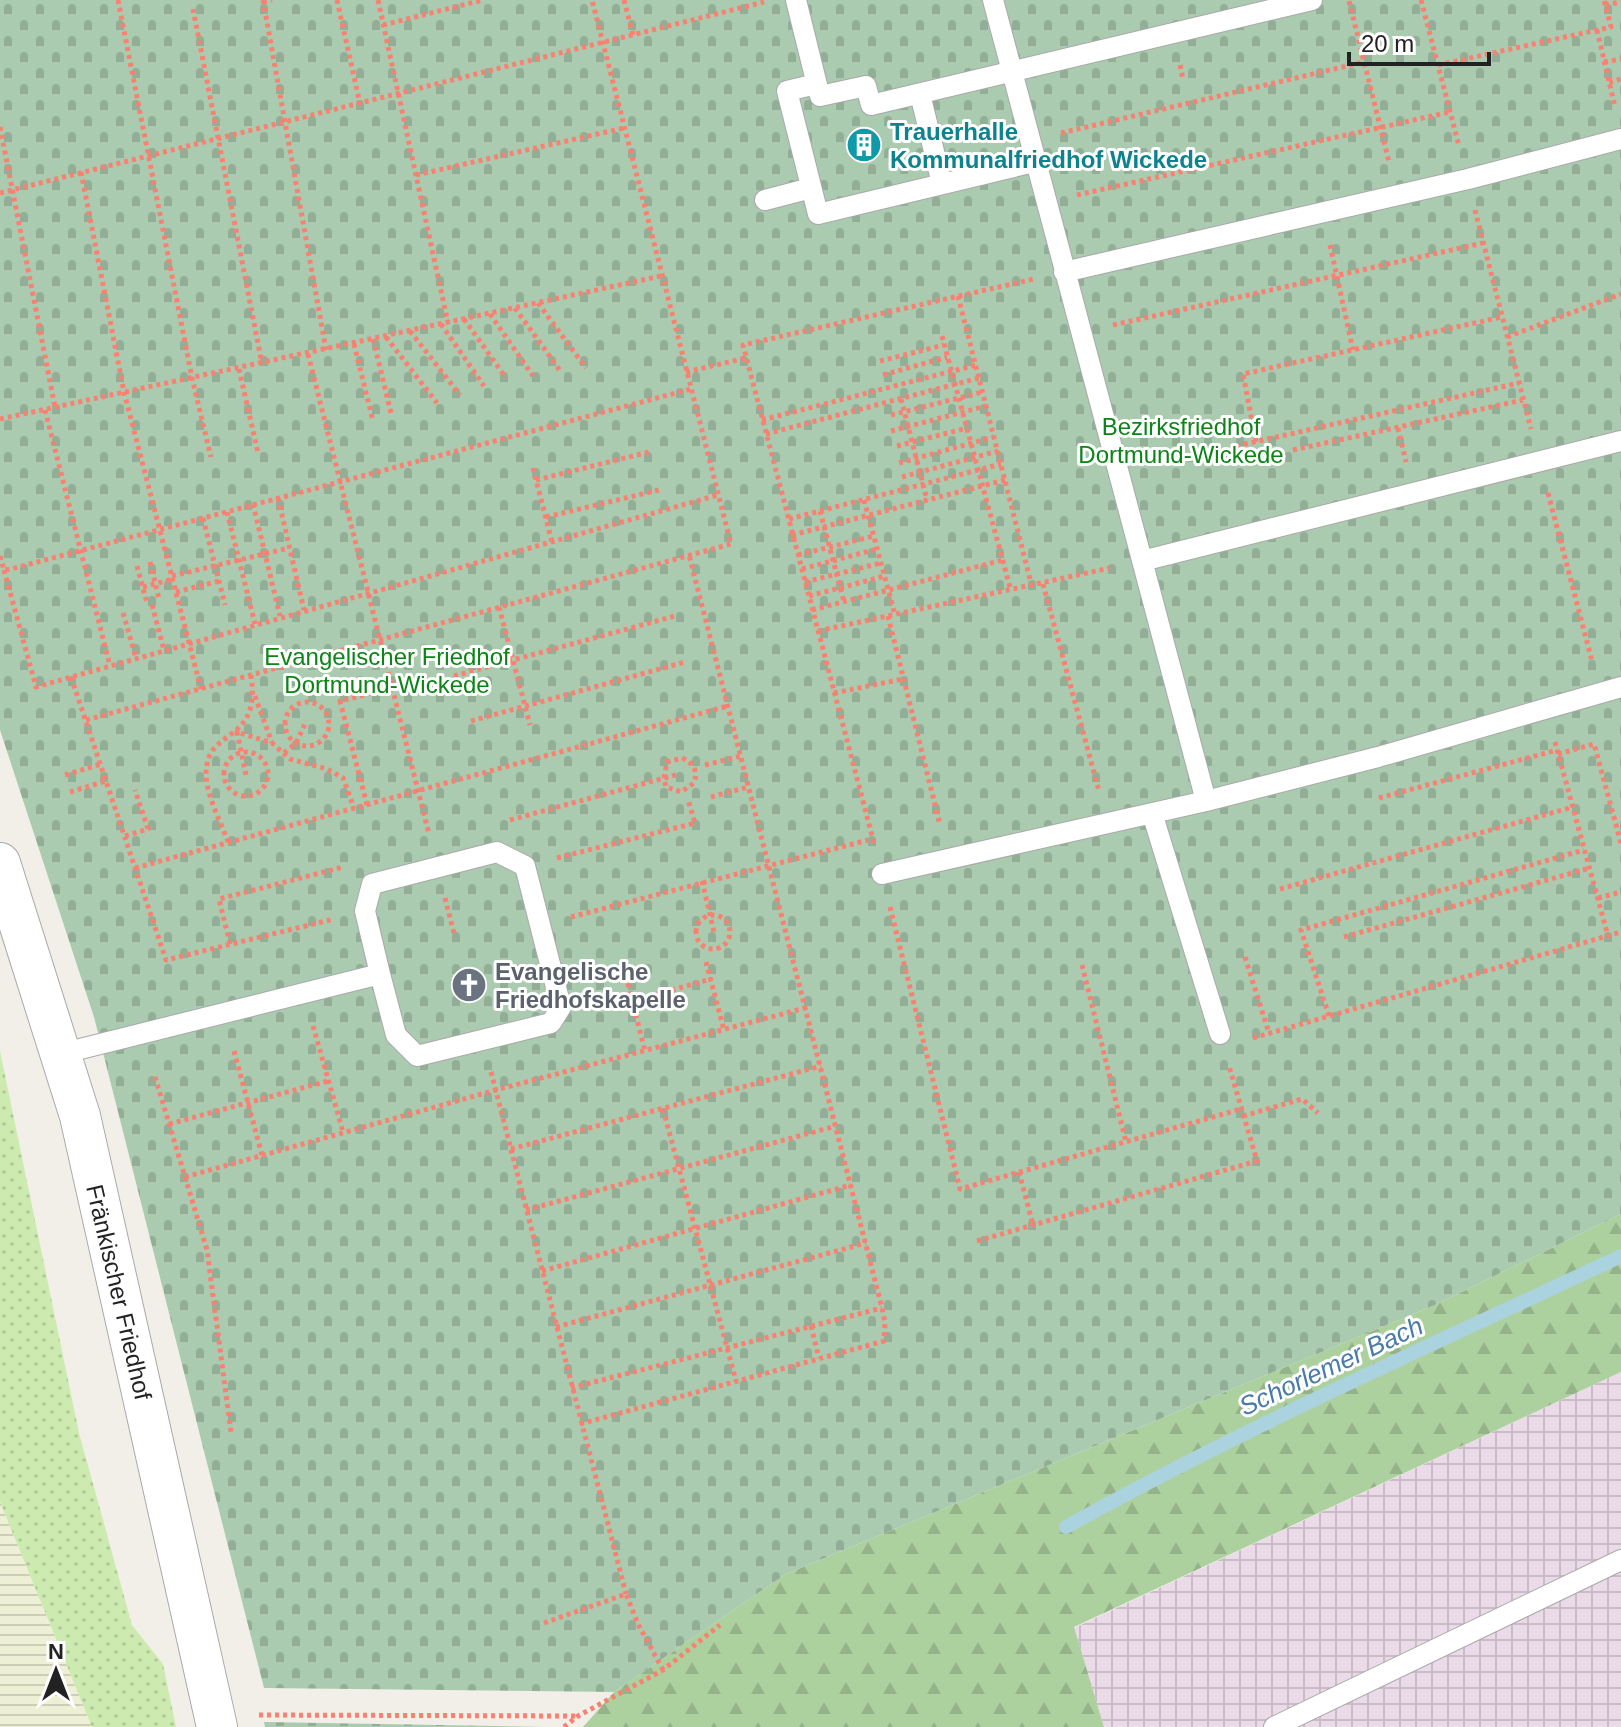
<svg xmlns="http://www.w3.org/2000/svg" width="1621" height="1727" font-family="Helvetica,sans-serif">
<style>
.industrial{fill:url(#industrial-grid)}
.farmland{fill:url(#farmland-rules)}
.grass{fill:url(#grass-dots)}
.forest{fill:url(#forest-firs)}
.cemetery{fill:url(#cemetery-stones)}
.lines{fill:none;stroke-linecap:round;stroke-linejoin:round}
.stream{stroke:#aad3df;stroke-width:14}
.service-casing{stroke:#a9a9a9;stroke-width:22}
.minor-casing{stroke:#a9a9a9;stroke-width:42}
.path{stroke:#fa8072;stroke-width:5;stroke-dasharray:4 4;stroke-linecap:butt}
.service{stroke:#fff;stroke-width:20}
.minor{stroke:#fff;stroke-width:40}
.labels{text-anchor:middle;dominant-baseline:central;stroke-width:6;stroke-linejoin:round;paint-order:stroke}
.culture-label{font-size:24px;font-weight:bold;fill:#0d838f;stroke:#fff;text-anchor:start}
.park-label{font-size:24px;fill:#0c8416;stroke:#fff}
.worship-label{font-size:24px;font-weight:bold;fill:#5b616d;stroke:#fff;text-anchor:start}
.street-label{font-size:24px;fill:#222;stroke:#fff}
.water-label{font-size:26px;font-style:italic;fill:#4a7aab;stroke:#fff}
</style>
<defs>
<pattern id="industrial-grid" width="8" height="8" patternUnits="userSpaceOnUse" patternTransform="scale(2)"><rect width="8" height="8" fill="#ebdbe8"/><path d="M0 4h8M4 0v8" fill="none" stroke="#c9bcc7"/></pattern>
<pattern id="farmland-rules" width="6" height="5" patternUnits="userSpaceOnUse" patternTransform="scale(2)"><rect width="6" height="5" fill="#eef0d5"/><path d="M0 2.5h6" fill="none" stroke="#ccceb7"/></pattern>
<pattern id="grass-dots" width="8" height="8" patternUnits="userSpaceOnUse" patternTransform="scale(2)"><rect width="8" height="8" fill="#cdebb0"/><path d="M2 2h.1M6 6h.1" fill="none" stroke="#b0c997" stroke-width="1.8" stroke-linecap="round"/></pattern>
<pattern id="forest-firs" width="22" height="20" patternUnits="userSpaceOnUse" patternTransform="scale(2)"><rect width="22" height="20" fill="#add19e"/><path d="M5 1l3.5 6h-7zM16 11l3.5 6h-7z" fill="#95b388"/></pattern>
<pattern id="cemetery-stones" width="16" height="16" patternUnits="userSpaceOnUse" patternTransform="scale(2)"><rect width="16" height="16" fill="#aacbaf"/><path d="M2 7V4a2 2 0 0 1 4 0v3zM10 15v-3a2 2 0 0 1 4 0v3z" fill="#92ae96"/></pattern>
</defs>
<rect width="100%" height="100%" fill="#f2efe9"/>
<!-- industrial -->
<path class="industrial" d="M 1621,1372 L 1621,1727 L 1104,1727 L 1074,1628 Z"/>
<!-- farmland -->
<path class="farmland" d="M 0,1502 L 92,1727 L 0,1727 Z"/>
<!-- grass -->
<path class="grass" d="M 0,1051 L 79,1433 L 132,1625 L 163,1664 L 176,1727 L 92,1727 L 0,1502 Z"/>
<!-- forest -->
<path class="forest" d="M 1621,1214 L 1621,1372 L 1074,1627 L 1104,1727 L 583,1727 L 614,1692 L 786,1574 L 1435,1305 Z"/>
<!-- cemetery -->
<path class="cemetery" d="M 0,0 L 1621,0 L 1621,1214 L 1435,1305 L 786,1574 L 614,1692 L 264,1688 L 94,1017 L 0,730 Z
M 264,1722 L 546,1727 L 265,1727 Z"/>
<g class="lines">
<!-- stream -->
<path class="stream" d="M 1066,1527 C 1245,1427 1435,1344 1621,1256"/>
<defs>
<path id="service" d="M 796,0 L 819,93
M 993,0 L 1206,801
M 816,84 L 787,91 L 818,214 L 1034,162
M 920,94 L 942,184
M 820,96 L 866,86 L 871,105 L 1312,0
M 765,200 L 811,188
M 1064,272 L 1468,179 L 1621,139
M 1142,561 L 1621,441
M 1152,813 L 1220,1034
M 882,874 L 1206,801 L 1378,757 L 1621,687
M 60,1054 L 380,974 L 365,911 L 372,884 L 497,852 L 525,866 L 561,1007 L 551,1023 L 417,1056 L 396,1035 L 380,974
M 1274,1727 L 1621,1560"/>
<path id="minor" d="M 0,863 L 80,1116 L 217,1727"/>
</defs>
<!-- service casing -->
<use href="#service" class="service-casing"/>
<!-- minor casing -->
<use href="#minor" class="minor-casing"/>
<!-- path -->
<path class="path" d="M 118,0 L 192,378 L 211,457
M 263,0 L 326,350
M 337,0 L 360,104
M 378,0 L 448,323
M 624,0 L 633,35
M 1421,0 L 1459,146
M 1349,1 L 1389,162
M 263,2 L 272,0
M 1605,5 L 1621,2
M 193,9 L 262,364
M 383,25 L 483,0
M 1597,30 L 1615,107
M 1604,62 L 1621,59
M 1180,65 L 1183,80
M 1438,65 L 1611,27 L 1604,0
M 1609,82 L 1621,79
M 0,127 L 55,407
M 1061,133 L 1364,62
M 81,172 L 124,392 L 201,689
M 416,175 L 624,128
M 0,193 L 764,2
M 1077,195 L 1450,112
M 1475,210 L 1531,429
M 1330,245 L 1353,350
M 958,296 L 1032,587
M 538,303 L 586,368
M 515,308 L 561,372
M 490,314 L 533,376
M 464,319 L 506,378
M 441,324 L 484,386
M 1113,325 L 1483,243
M 410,331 L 460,395
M 942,336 L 1011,591
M 386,337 L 437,403
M 1507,337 L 1621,294
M 373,339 L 391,413
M 354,344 L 373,421
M 308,354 L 429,834
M 880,361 L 944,345
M 239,369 L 258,453
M 686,372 L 746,358
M 883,375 L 947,357
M 901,399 L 927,500
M 45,410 L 110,666
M 891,415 L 983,392
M 0,419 L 661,276
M 762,420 L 976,365
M 1398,428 L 1406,462
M 891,431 L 986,406
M 766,434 L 979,378
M 1256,442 L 1243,374 L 1502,317
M 897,446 L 967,428
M 1236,446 L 1519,383
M 1293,450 L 1523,400
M 899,463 L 994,437
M 533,468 L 552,542
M 902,477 L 998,451
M 536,480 L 649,452
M 1548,493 L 1592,661
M 278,498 L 304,610
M 864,500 L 895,615
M 253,504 L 280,616
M 820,511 L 844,602
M 227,512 L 255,624
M 546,517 L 659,490
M 203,518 L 225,605
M 789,519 L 1001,464
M 792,535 L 1005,480
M 798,555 L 874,536
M 0,556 L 4,570 L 11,569 L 691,389
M 150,562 L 159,599
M 137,566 L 147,603
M 802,569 L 877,549
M 4,570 L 36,687 L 718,495
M 172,576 L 289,548
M 805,582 L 881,563
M 1043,584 L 1099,791
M 143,587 L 173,579
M 176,592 L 219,581
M 809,596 L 885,576
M 152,605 L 164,650
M 499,607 L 530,725
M 812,610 L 1003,560
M 123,613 L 136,658
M 888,616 L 940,825
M 818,631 L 1110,568
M 454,676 L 675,616
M 71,677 L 166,960 L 334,919
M 834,693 L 903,679
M 255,696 L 272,743
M285 724a22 22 0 1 1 44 0a22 22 0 1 1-44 0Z
M 86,720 L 731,544 L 592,0
M 471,721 L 685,662
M 1555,742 L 1608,936
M224 774a22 22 0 1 1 44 0a22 22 0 1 1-44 0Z
M 284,753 L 296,743 L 306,722
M 1558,754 L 1594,744 L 1621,843
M 682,758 C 694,763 698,771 694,783 L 681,792 L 666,787 L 664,778 L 667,762 Z
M 705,765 L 741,756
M 65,775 L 101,764
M 246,775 L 237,732 L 272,743 L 290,759 L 327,769 L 343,778 L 354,808
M 70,792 L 106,781
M 711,797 L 748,787
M 1379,798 L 1557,750
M 367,805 L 340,701 L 392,688
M 510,820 L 679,774
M 125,836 L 148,829 L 135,790
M 228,842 C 220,819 202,789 207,764 C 213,729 261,741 251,675
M 874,843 L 743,345 L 1034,279
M 557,858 L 695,823 L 688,800
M 135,868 L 728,706
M 702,881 L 714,932
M 1280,889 L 1573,807
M 445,898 L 455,937
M 1598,898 L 1621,892
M 890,907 L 960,1189 L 1241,1109
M696 932a17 17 0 1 1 34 0a17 17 0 1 1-34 0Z
M 571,917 L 868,840
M 1344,937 L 1590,868
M 230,944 L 219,899 L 343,867
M 1245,957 L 1269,1033
M 622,960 L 645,1051
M 706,962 L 724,1030
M 1082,965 L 1126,1142
M 633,1001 L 711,979
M 1329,1016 L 1301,930 L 1584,850
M 313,1026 L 343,1132
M 1253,1038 L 1621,932
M 234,1051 L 262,1155
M 491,1072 L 626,1594
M 155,1077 L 207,1250 L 231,1432
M 663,1109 L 736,1381
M 1243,1116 L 1302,1099 L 1318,1113
M 169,1124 L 328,1081
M 511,1149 L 821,1066
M 1019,1172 L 1033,1225
M 185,1177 L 496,1090 L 805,1008
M 526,1210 L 836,1126
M 977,1241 L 1257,1161 L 1229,1066
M 542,1271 L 851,1185
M 811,1326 L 819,1358
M 556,1327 L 866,1243
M 571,1388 L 882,1308
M 580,1424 L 884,1341 L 885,1323 L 882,1308 L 689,555
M 544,1623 L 626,1594 L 638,1624 L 663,1670
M 259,1715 L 578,1716
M 564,1727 L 578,1716 L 663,1670 L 720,1625"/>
<!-- service -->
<use href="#service" class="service"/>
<!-- minor -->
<use href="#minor" class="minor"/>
</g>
<!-- icons -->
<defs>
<symbol id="building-disc" viewBox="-11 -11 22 22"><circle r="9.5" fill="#0f9aa8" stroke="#fff"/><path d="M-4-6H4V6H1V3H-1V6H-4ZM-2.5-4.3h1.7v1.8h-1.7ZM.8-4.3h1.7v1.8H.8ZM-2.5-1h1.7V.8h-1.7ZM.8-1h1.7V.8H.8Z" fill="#fff"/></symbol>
<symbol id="church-disc" viewBox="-11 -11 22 22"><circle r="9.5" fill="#6b7280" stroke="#fff"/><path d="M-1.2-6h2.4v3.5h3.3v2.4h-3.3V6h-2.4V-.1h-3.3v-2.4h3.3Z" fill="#fff"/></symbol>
</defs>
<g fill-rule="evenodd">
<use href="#building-disc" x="844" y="125" width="40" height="40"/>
<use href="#church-disc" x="449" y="965" width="40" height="40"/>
</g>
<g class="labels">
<!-- culture labels -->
<g class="culture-label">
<text x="890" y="131">Trauerhalle<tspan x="890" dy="28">Kommunalfriedhof Wickede</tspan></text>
</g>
<!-- park labels -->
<g class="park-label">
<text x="1181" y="426">Bezirksfriedhof<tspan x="1181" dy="28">Dortmund-Wickede</tspan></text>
<text x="387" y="656">Evangelischer Friedhof<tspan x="387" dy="28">Dortmund-Wickede</tspan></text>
</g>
<!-- worship labels -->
<g class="worship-label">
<text x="495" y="971">Evangelische<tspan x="495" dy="28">Friedhofskapelle</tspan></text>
</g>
<!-- street labels -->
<g class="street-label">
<text transform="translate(119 1292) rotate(77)">Fränkischer Friedhof</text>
</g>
<!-- water labels -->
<g class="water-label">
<text transform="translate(1331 1366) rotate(-25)">Schorlemer Bach</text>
</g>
</g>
<!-- north arrow -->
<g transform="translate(56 1671)" stroke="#ffffff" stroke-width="6" paint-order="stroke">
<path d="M0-6L14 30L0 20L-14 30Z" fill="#222222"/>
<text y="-12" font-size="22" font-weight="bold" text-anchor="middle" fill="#222222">N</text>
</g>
<!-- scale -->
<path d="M1349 52v12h140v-12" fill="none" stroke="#222222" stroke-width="4"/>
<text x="1361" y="52" font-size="24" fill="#222222" stroke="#ffffff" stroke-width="6" paint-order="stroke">20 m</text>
</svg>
